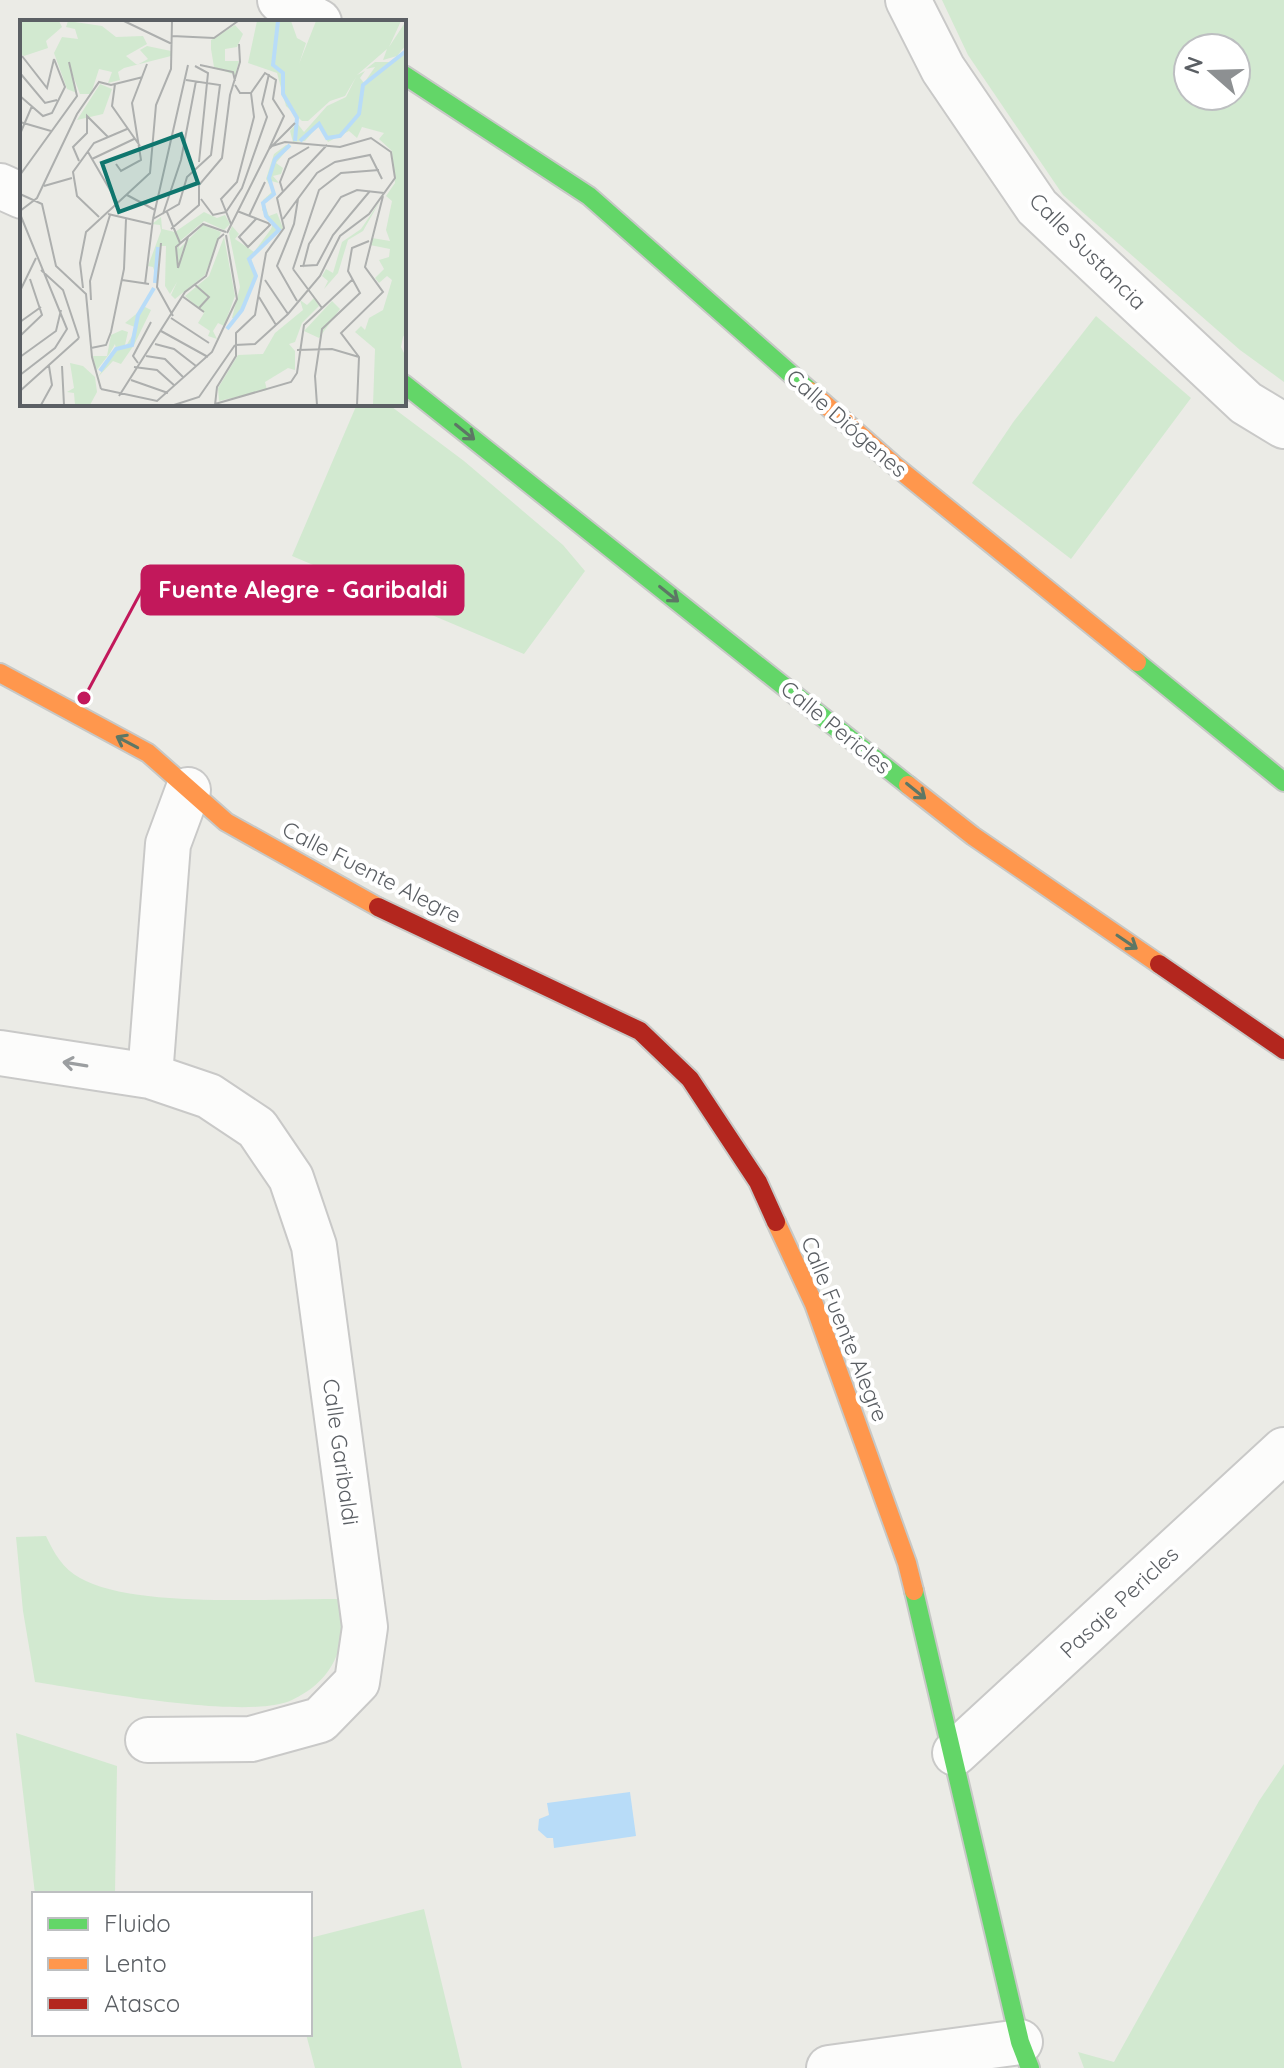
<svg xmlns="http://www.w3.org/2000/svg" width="1284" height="2068" font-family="Quicksand,sans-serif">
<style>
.green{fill:#d2e9d0;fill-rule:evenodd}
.water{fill:#b8dcf8}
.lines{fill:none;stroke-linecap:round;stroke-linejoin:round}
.street-casing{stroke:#c9c9c8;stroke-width:48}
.fast-casing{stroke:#c7c8c6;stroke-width:22}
.slow-casing{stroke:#c7c8c6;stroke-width:22}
.jam-casing{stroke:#c7c8c6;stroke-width:22}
.street{stroke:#fcfcfb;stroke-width:44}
.fast{stroke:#63d668;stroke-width:18}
.slow{stroke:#ff974d;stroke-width:18}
.jam{stroke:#b3261e;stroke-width:18}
.oneway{stroke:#5d7765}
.oneway2{stroke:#9b9ea0}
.labels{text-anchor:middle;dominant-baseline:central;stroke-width:8;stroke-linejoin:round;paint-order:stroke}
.street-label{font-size:22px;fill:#5b5f64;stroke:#fff}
.inset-river{fill:none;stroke:#b8dcf8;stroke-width:4}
.inset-road{fill:none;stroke:#adafae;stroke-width:2}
.view{fill:#0f766e;fill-opacity:0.15;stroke:#0f766e;stroke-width:4}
.inset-edge{fill:none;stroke:#5b5f64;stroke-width:4}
.leader{fill:none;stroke:#c2185b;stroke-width:3}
.callout-dot{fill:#c2185b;stroke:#fff;stroke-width:3}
.callout{fill:#c2185b;stroke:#c2185b;stroke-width:3}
.callout-label{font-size:24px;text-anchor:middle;font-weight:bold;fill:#fff}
</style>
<rect width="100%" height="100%" fill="#ebebe6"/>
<!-- green -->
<path class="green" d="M 942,0 L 1284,0 L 1284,382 L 1240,350 L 1063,195 L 968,55 ZM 1188,48 L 1236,48 L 1236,96 L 1188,96 Z
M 1096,316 L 1191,398 L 1071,559 L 972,483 L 1014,421 Z
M 357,404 L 388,404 L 464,461 L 563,545 L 585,571 L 524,654 L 292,556 Z
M 46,1536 C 54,1553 63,1569 80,1578 C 134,1609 276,1598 342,1599 C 347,1644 336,1679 292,1700 C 248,1721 88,1690 35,1682 L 23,1611 L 16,1537 Z
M 16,1733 L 117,1766 L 115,1894 L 35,1894 Z
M 1284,1764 L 1284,2068 L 1084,2068 L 1078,2052 L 1114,2062 L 1259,1801 Z
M 424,1909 L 462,2068 L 315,2068 L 306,2034 L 310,2034 L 310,1938 Z"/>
<!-- water -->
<path class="water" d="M 630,1792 L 636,1836 L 554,1848 L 553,1838 L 547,1838 L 538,1830 L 539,1819 L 549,1815 L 547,1803 Z"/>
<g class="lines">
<defs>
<path id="street" d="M 280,0 L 319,22
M 908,0 L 943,69 L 1037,207 L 1246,403 L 1284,426
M 0,186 L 22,196
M 0,1053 L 150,1076 L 209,1096 L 257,1128 L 291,1178 L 314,1246 L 365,1627 L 357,1682 L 320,1720 L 251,1739 L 148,1740
M 150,1076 L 168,844 L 188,790
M 955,1753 L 1284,1450
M 829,2068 L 1020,2042"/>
<path id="fast" d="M 404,75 L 589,196 L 810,391
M 404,384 L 908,785
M 1137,662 L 1284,782
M 914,1591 L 1020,2042 L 1030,2068"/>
<path id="slow" d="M 810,391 L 894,465 L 1137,662
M 0,673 L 148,753 L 226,822 L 378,907
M 908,785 L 973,836 L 1159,964
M 776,1222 L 814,1304 L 907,1563 L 914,1591"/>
<path id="jam" d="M 378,907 L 640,1031 L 690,1079 L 758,1182 L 776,1222
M 1159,964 L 1284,1050"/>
</defs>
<!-- street casing -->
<use href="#street" class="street-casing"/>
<!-- fast casing -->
<use href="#fast" class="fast-casing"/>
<!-- slow casing -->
<use href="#slow" class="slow-casing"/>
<!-- jam casing -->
<use href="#jam" class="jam-casing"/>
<!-- street -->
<use href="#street" class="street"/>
<!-- fast -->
<use href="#fast" class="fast"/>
<!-- slow -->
<use href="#slow" class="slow"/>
<!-- jam -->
<use href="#jam" class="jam"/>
</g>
<!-- one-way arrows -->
<defs><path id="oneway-shaft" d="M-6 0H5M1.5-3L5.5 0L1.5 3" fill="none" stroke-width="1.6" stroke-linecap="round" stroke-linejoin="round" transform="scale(2)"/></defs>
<g class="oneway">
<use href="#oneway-shaft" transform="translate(465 432) rotate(39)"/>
<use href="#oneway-shaft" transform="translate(669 594) rotate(39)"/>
<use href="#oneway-shaft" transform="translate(127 742) rotate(-152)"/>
<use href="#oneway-shaft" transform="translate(916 791) rotate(39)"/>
<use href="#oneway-shaft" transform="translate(1127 942) rotate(34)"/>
</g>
<use class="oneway2" href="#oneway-shaft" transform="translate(75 1064) rotate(-171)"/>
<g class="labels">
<!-- street labels -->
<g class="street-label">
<text transform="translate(1088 251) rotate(45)">Calle Sustancia</text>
<text transform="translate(847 423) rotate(41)">Calle Diógenes</text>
<text transform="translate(836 727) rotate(39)">Calle Pericles</text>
<text transform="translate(372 872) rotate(27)">Calle Fuente Alegre</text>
<text transform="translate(845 1329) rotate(68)">Calle Fuente Alegre</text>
<text transform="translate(341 1452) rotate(82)">Calle Garibaldi</text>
<text transform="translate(1119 1602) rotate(-43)">Pasaje Pericles</text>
</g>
</g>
<!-- overview -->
<g transform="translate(20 20)">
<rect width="386" height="386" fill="#ebebe6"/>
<path d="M 0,1 L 39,1 L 42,7 L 26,21 L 28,28 L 4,36 L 0,34 ZM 48,1 L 82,6 L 96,17 L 123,16 L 127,24 L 106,36 L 117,45 L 128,39 L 120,30 L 127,26 L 151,31 L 151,36 L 104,48 L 98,52 L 100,60 L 88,63 L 92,52 L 79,49 L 71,74 L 60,74 L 52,53 L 57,73 L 47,69 L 34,33 L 42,17 L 58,19 L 55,9 L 46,7 ZM 237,1 L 271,1 L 277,18 L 286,23 L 279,44 L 296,1 L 381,1 L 369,27 L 386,1 L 386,25 L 377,36 L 363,40 L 367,29 L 337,55 L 345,51 L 340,58 L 344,63 L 355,47 L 346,49 L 355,42 L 371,42 L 386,29 L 386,312 L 383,317 L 381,327 L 384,333 L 386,315 L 386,385 L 353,385 L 355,329 L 335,312 L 341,306 L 345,310 L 349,298 L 363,290 L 372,260 L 367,256 L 359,263 L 355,258 L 364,249 L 359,240 L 369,237 L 370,229 L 350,225 L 352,218 L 370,221 L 366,210 L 372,181 L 366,176 L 375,163 L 372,131 L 359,119 L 364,113 L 342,107 L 337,118 L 329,111 L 308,122 L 298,106 L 285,121 L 273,122 L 270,111 L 277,103 L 284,112 L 307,86 L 326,77 L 336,57 L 325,76 L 310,81 L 288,101 L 282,101 L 266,86 L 257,53 L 228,43 ZM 215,5 L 223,14 L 217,27 L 205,29 L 205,41 L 219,41 L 215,55 L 194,47 L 191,29 L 191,20 ZM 80,64 L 92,69 L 83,94 L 57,100 ZM 266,125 L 271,125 L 256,143 L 263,148 L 261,154 L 253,156 L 259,163 L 251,161 L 255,175 L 244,183 L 249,196 L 257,193 L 263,208 L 231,238 L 237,258 L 216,299 L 212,298 L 220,267 L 209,213 L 212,206 L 219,214 L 215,219 L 234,232 L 251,209 L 253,203 L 242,190 L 243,180 L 253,171 L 246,159 L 254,134 ZM 360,181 L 343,211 L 328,220 L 318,253 L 304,269 L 308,261 L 302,256 L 306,249 L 313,253 L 322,222 L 341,209 ZM 184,192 L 197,198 L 205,195 L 210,204 L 204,210 L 184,201 L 160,221 L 159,229 L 183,205 L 201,212 L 185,255 L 155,279 L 151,275 L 157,262 L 150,274 L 145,266 L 146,226 L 141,226 L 136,256 L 133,247 L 128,246 L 141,211 L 140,205 L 132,204 L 141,197 L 142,209 L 155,212 ZM 204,217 L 215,276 L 204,306 L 198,303 L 193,311 L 197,319 L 188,316 L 190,311 L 178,303 L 184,293 L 165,276 L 189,256 ZM 294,278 L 299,286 L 282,303 L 275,322 L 269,324 L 275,331 L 275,350 L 268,348 L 245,362 L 247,370 L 199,381 L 198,368 L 218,335 L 243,334 L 255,313 L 283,290 L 280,280 L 287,285 ZM 312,281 L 320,289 L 299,318 L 284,311 ZM 125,287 L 131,290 L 114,325 L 101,344 L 93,341 L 78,357 L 96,329 L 95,324 L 90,333 L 76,351 L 73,336 L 87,336 L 91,315 L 102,310 L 108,312 L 104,329 L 117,308 L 105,303 ZM 50,343 L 63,346 L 75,357 L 77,372 L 70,385 L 55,385 L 54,373 L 47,372 L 54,368 Z" fill="#d2e9d0"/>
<path class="inset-river" d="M 258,1 L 253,45 L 263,53 L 263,74 L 277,98 L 275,121M 280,121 L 299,104 L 307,118 L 320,116 L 339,94 L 343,65 L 386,31M 135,263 L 138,227M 207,309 L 222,290 L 236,256 L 229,239 L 259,210 L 246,196 L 243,183 L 254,174 L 249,158 L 255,139 L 270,125M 80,351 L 96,329 L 112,325 L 118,295 L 134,268"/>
<path class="inset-road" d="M 104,1 L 152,24M 152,16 L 194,18 L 218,1M 2,36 L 27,68 L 34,39M 180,45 L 213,52 L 215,61M 175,46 L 188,53 L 179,142M 0,53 L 25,83 L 37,80M 95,64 L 92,86 L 120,126M 215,65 L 220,73 L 231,73 L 245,53 L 256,60 L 253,79 L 264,96 L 249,129M 0,76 L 23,96 L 32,93 L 45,67 L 34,39M 0,102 L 31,111M 0,114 L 12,86M 68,132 L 97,182M 72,139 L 114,119M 59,141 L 53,127 L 67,113 L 67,96 L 88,117M 96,144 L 101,151 L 121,140 L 112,83 L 127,44M 0,155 L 57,76 L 49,42M 24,166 L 52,158M 263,172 L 260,162 L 269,139 L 289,127M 0,174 L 22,184 L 36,246 L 66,274 L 72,337 L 81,369M 107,175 L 135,190M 181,179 L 193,195 L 206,192M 0,191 L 17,178 L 57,94 L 79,62 L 91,65 L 123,57M 217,191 L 248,203 L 250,205 L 228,227 L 219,217 L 236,199M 147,192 L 160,223M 206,192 L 222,168 L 247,97 L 242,84 L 249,54M 0,194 L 47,309 L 35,328 L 0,355M 88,194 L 131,204M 143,194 L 161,140 L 176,61M 229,196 L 245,162M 79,197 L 57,176 L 53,152 L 74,123 L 107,109M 133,199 L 168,45M 263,199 L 297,153 L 315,142 L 350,135 L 362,159M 211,204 L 201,179 L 217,162 L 234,97 L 231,73M 151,209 L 179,185 L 179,165 L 202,138 L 210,75 L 220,42 L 219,24M 207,213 L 249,129 L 275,103M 0,217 L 0,253M 141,223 L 137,267 L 153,296M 280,246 L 297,245 L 313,215 L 350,171M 283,247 L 289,224 L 321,177 L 337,170 L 364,173M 158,248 L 156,227 L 183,204 L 206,212M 158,248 L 168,217M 273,249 L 299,170 L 321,153 L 359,150M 273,249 L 302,288M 21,250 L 43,270 L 59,318M 102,260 L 129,264M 245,260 L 268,294M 125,264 L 133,199 L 159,184 L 167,157 L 191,135 L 200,65 L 166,60M 174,264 L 189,277 L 179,288M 63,268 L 60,243 L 66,212 L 130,153 L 136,85 L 151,49 L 152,1M 0,271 L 16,238M 162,276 L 184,292M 239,277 L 256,305M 71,280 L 70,261 L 90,195M 277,281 L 257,246 L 274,204 L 278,179M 151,298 L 189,323M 0,302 L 21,287M 141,311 L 188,337M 0,316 L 22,295 L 10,259M 135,324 L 154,329 L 176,346M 215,325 L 235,324 L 268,294 L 300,256 L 320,216 L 349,194 L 375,158 L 371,132 L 351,118 L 320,127 L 265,122 L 252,126M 71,328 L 86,325 L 91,312 L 104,249 L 106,199M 277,330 L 312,329 L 339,337M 126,336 L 145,339 L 163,357M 0,337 L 36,311 L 41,290M 118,343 L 113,336 L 131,302M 42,346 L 44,385M 114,347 L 137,350 L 155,366M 111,360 L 148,373M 81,369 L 137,381 L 192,332 L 217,279 L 206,215M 0,371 L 59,318M 99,376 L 165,272 L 186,256 L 198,219 L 204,214M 195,384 L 271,362 L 277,353 L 284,305 L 333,259M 21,385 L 32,365 L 29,346M 154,385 L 179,377 L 215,325M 195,385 L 197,367 L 216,336 L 216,313 L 235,295 L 246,233 L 264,208 L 257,178 L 307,125M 297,385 L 295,356 L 302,309 L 340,273 L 328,251 L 332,228 L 349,221M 337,385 L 339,337 L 321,313 L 363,272 L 345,247 L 363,176"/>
<path class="view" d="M 161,114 L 178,163 L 99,192 L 82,143 Z"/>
<rect width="386" height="386" class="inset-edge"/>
</g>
<!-- callouts -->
<path class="leader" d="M84 698L142 590"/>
<circle class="callout-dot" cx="84" cy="698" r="8"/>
<rect class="callout" x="142" y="566" width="321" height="48" rx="8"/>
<g class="callout-label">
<text x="303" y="598">Fuente Alegre - Garibaldi</text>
</g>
<!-- legend -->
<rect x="32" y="1892" width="280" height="144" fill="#ffffff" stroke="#bdbfc1" stroke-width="2"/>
<rect x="48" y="1918" width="40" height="12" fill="#63d668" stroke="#bdbfc1" stroke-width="2"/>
<text x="104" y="1932" font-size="24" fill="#5b5f64">Fluido</text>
<rect x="48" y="1958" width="40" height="12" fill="#ff974d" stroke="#bdbfc1" stroke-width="2"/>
<text x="104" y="1972" font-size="24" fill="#5b5f64">Lento</text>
<rect x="48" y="1998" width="40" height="12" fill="#b3261e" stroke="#bdbfc1" stroke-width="2"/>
<text x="104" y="2012" font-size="24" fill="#5b5f64">Atasco</text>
<!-- north arrow -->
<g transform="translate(1212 72) rotate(290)"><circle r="38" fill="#ffffff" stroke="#bdbfc1" stroke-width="2"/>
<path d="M0-6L14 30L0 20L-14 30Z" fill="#8d9092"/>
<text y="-12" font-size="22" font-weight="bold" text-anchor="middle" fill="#5b5f64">N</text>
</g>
</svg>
